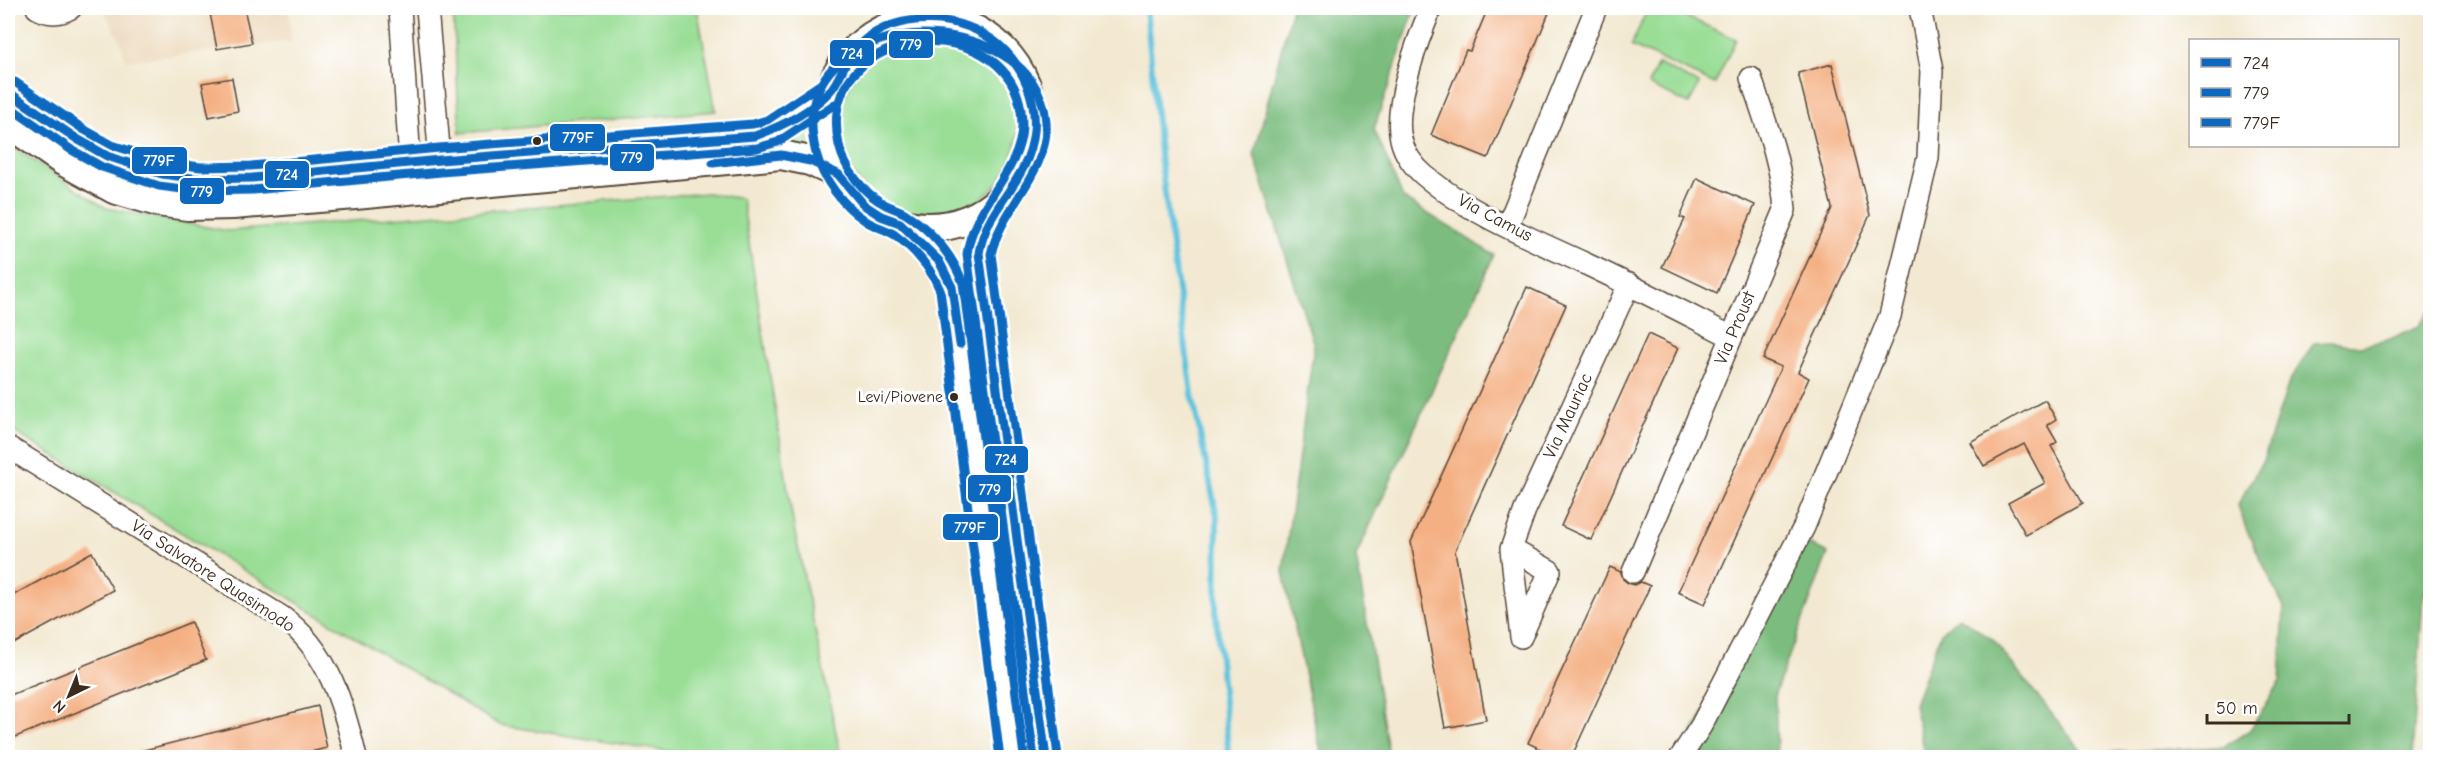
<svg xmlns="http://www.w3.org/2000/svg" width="2438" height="765" font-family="'Comic Neue',sans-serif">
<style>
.built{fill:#ecd8ba}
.green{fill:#9ade96;stroke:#6a845a;stroke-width:1.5}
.forest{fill:#7bbd7f;stroke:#5b744e;stroke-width:1.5}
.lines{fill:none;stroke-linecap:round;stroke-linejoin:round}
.stream{stroke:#5ec3dc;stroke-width:6}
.building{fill:#f4b083}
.street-casing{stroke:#574739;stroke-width:24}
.secondary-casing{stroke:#574739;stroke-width:32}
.street{stroke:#fff;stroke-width:21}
.secondary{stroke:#fff;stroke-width:28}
.bus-1-casing{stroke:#fff;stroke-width:14}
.bus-2-casing{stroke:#fff;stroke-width:14}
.bus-3-casing{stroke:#fff;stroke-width:14}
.bus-1{stroke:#0c69bf;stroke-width:9}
.bus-2{stroke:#0c69bf;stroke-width:9}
.bus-3{stroke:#0c69bf;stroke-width:9}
.bus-dot{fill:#3b2a1e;stroke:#fff;stroke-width:2}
.labels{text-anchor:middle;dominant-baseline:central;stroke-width:6;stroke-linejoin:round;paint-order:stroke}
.bus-label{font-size:16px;fill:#3b2a1e;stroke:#fff;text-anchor:end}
.street-label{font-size:18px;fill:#3b2a1e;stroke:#fff}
.line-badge{stroke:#fff;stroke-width:2}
.badge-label{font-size:16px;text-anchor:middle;font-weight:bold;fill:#fff}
</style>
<rect width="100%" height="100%" fill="#fff"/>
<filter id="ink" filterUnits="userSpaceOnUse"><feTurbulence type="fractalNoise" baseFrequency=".0167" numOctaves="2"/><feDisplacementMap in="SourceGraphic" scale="12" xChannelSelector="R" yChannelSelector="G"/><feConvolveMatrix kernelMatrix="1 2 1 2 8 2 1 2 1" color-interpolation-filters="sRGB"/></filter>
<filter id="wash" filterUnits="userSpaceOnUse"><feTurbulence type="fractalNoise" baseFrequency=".008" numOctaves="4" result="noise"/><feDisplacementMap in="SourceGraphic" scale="24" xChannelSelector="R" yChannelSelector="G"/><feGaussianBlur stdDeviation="1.35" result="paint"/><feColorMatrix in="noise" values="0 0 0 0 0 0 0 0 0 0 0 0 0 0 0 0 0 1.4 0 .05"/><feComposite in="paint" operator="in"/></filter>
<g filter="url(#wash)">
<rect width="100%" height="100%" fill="#f3e9d2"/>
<!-- built -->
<path class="built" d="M 102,8 L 289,8 L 291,41 L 126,61 L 119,38 Z"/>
<!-- green -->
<path class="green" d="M 453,8 L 697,8 L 716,111 L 460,133 Z
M 1648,8 L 1667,8 L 1736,39 L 1715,84 L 1631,46 Z
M840 126a89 89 0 1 1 178 0a89 89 0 1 1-178 0Z
M 1658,64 L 1699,84 L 1689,104 L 1648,85 Z
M 805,128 L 808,129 L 809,148 L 774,141 Z
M 8,144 L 106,208 L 228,231 L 707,193 L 742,199 L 794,528 L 841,757 L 703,757 L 500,725 L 8,428 Z"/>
<!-- forest -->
<path class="forest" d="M 1292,8 L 1415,8 L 1374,129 L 1403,198 L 1494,255 L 1356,556 L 1389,757 L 1322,757 L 1283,572 L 1314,345 L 1254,155 Z
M 2430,311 L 2430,581 L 2423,597 L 2412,757 L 1928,757 L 1924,754 L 1914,703 L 1941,633 L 1959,617 L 1993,640 L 2083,753 L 2224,747 L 2250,730 L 2280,682 L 2284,607 L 2247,531 L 2238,505 L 2264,458 L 2289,382 L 2314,343 L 2331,342 L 2360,346 L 2388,340 L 2419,326 Z
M 1798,539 L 1828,553 L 1775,693 L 1777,757 L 1679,758 Z"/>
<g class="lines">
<!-- stream -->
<path class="stream" d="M 1146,8 L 1161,164 L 1192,394 L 1217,517 L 1216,615 L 1229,758"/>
</g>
<g id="blocks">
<!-- building -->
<path class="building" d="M 209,8 L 244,8 L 252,43 L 217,49 Z
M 1488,8 L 1551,8 L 1488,158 L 1431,135 L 1466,50 L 1470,51 Z
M 1832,64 L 1870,215 L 1798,372 L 1809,378 L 1705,604 L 1678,592 L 1781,367 L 1763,359 L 1832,208 L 1798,73 Z
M 232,78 L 238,111 L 209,117 L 202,83 Z
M 1697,178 L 1755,205 L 1717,293 L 1662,267 L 1685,219 L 1680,217 Z
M 1527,287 L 1566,305 L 1455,551 L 1486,720 L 1445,728 L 1411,542 Z
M 1648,334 L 1678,348 L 1591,540 L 1561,526 Z
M 2045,400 L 2056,419 L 2047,425 L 2057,442 L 2051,446 L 2083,503 L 2026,535 L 2008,503 L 2045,483 L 2024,444 L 1984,466 L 1970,442 Z
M 92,552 L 113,590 L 8,647 L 8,598 Z
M 1610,567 L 1621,572 L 1623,579 L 1628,583 L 1635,585 L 1641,582 L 1650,586 L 1571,758 L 1559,758 L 1528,743 Z
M 191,622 L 206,660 L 8,740 L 8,696 Z
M 318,706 L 327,748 L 286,758 L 137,758 L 136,752 Z"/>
</g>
</g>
<g filter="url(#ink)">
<use href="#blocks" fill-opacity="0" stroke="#574739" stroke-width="1.5"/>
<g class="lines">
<defs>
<path id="street" d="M 37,8 C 49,15 59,15 71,8
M 400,8 L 410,162
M 427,8 L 440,160
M 1431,8 C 1418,39 1393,106 1401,139 C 1404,153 1414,167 1425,176 C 1469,213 1532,239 1584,263 C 1633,286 1681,311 1730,336
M 1507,227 L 1596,8
M 8,447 L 282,617 C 328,649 344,706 356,758
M 1511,549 L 1550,571 L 1521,637 L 1511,549 L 1525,510 L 1629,284
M 1633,572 L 1785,210 C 1782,164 1765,121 1751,78
M 1680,758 L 1701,726 L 1804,527 L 1890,316 L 1928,158 L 1932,71 L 1920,8"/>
<path id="secondary" d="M825 123a104 104 0 1 1 208 0a104 104 0 1 1-208 0Z
M 8,92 L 77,139 L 107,156 L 162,174 L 199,179 L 252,178 L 440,160 L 755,136 L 772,131 L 828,94
M 8,123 L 63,161 L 114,189 L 158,202 L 188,206 L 233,205 L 355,195 L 781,155 L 810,161 L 838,174
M 999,201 L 981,238 L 979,263 L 1046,758
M 900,223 C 924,245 947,263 954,297 L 1012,758"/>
</defs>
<!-- street casing -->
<use href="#street" class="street-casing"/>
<!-- secondary casing -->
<use href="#secondary" class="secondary-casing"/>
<!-- street -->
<use href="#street" class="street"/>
<!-- secondary -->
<use href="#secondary" class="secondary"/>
<defs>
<path id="bus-1" d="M 8,92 L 77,139 L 107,156 L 162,174 L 199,179 L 252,178 L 440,160 L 755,136 C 780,127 810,112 829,92 C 842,79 843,59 861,43 C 899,10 961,13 999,45 C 1023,66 1037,99 1034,131 C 1029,183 987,204 979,253 L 1046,758
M 713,163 L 781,155 L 810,161 L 838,174 L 864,205 L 881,216 L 900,223 L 939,261 L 952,287 L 960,344"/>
<path id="bus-2" d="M 8,106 L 70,149 L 102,167 L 159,186 L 198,191 L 253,190 L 441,172 L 757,148 L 778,142 L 835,104
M 1024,756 L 963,283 C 952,255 932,231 906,214 C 900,210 892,208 886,205 C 863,193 845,170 839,145 C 811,20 1023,2 1022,126 C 1021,173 973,204 967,254 L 1034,758"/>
<path id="bus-3" d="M 15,82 L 83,129 L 112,145 L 165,162 L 200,167 L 251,166 L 439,148 L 753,124 L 767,120 L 821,84
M 1000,758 L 940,290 C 931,268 914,249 895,235 C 886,229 875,227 866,221 C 843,206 823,180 816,153 C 777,0 1038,0 1046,122 C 1049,173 1002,206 991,254 L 1058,756"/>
</defs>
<!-- bus-1 casing -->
<use href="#bus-1" class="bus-1-casing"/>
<!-- bus-2 casing -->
<use href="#bus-2" class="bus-2-casing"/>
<!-- bus-3 casing -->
<use href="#bus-3" class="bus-3-casing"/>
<!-- bus-1 -->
<use href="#bus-1" class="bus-1"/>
<!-- bus-2 -->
<use href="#bus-2" class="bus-2"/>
<!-- bus-3 -->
<use href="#bus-3" class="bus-3"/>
</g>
</g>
<!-- markers -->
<g class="bus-dot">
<circle cx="537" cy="141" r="5"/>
<circle cx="954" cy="397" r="5"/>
</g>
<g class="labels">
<!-- bus labels -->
<g class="bus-label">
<text x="943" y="397">Levi/Piovene</text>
</g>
<!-- street labels -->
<g class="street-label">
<text transform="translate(1495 218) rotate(28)">Via Camus</text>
<text transform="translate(1735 328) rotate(-67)">Via Proust</text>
<text transform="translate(1568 416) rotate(-65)">Via Mauriac</text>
<text transform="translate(213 576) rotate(33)">Via Salvatore Quasimodo</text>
</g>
</g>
<g class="line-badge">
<rect x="888" y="30" width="46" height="29" rx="6" fill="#0c69bf"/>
<rect x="829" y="39" width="46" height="28" rx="6" fill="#0c69bf"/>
<rect x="549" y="123" width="57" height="29" rx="6" fill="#0c69bf"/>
<rect x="609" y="143" width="46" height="29" rx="6" fill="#0c69bf"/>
<rect x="131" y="146" width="57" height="29" rx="6" fill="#0c69bf"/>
<rect x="264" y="160" width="46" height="29" rx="6" fill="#0c69bf"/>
<rect x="179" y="177" width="46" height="28" rx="6" fill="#0c69bf"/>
<rect x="984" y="445" width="45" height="29" rx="6" fill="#0c69bf"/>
<rect x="967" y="474" width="45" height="29" rx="6" fill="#0c69bf"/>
<rect x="942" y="513" width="57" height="28" rx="6" fill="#0c69bf"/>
</g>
<g class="badge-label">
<text x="911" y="50">779</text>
<text x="852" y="59">724</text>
<text x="578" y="143">779F</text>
<text x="632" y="163">779</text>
<text x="159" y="166">779F</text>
<text x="287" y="180">724</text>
<text x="202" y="197">779</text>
<text x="1006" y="465">724</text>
<text x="990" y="495">779</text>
<text x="970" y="533">779F</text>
</g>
<!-- margin -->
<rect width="2438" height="765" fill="none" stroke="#fff" stroke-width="30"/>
<!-- legend -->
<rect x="2189" y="39" width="210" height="108" fill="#ffffff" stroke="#b1aaa5" stroke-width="1.5"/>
<rect x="2201" y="58" width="30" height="9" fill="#0c69bf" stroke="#b1aaa5" stroke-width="1.5"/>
<text x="2243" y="69" font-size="18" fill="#3b2a1e">724</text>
<rect x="2201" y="88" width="30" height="9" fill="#0c69bf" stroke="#b1aaa5" stroke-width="1.5"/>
<text x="2243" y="99" font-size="18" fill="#3b2a1e">779</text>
<rect x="2201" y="118" width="30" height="9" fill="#0c69bf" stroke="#b1aaa5" stroke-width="1.5"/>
<text x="2243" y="129" font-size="18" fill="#3b2a1e">779F</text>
<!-- north arrow -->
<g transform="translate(69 696) rotate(223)" stroke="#ffffff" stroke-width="4.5" paint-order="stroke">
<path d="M0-4.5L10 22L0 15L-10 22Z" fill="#3b2a1e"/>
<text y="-9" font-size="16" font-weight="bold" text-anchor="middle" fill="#3b2a1e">N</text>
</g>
<!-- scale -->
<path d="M2207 714v9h142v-9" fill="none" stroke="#3b2a1e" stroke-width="3"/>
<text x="2216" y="714" font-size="18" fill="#3b2a1e" stroke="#ffffff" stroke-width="4.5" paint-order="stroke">50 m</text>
</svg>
